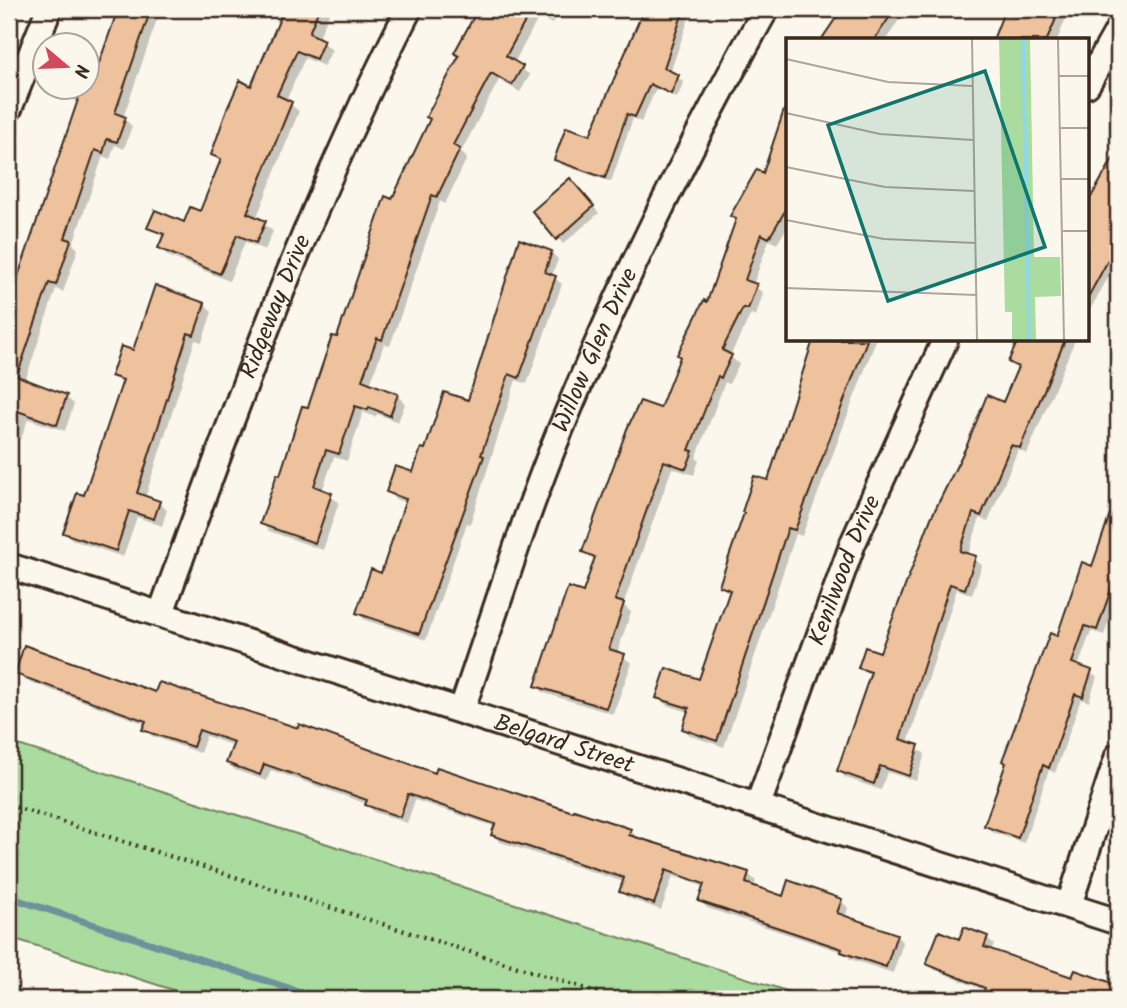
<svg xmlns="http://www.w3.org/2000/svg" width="1127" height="1008" font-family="Kalam,sans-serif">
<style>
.green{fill:#a9dc9e;stroke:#72835e;stroke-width:2}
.shadow{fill:#0003}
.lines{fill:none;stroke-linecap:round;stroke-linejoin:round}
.stream{stroke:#6d929b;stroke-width:7}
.building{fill:#efc29e;stroke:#3b2a1e;stroke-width:2}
.minor-casing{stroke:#3b2a1e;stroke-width:30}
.path{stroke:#3b2a1e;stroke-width:4.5;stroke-dasharray:2 5;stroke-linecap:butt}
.minor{stroke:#fbf7ec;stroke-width:24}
.labels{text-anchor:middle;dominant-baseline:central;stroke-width:7;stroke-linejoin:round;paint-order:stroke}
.street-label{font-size:24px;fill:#3b2a1e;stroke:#fbf7ec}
.inset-river{fill:none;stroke:#8ed8ef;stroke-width:3.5}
.inset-road{fill:none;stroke:#aea59a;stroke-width:2}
.view{fill:#0f766e;fill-opacity:0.15;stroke:#0f766e;stroke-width:3.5}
.inset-edge{fill:none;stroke:#3b2a1e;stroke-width:3.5}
</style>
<rect width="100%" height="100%" fill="#fbf7ec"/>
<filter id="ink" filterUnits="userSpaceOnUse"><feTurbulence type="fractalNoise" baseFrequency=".0143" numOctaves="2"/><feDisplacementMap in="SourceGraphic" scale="14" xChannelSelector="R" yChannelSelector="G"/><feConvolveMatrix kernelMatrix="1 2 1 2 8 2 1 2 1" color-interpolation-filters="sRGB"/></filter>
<g filter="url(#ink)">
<!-- green -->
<path class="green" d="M 9,742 L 812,999 L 201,999 L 9,937 Z"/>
<!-- shadow -->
<path class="shadow" d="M 122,9 L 176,9 L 173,16 L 160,11 L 123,118 L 132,126 L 124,149 L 115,145 L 110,159 L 103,156 L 73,244 L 78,249 L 63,292 L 56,289 L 25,381 L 66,397 L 74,404 L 65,431 L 28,419 L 21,439 L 16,437 L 9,458 L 9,297 L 12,299 L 84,88 L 88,88 L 88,84 L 93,86 Z
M 286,9 L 331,9 L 318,39 L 332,50 L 324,66 L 305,58 L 286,101 L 299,111 L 256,219 L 273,231 L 265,250 L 245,242 L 229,281 L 168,256 L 160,248 L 164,238 L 150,227 L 185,224 L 201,213 L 221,163 L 213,154 L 252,88 Z
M 480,9 L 559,10 L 552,24 L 539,17 L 514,63 L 530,75 L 520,92 L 499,80 L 461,152 L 467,158 L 445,204 L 440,201 L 390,346 L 384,344 L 370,385 L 398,396 L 405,404 L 398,422 L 377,414 L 375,417 L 363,412 L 347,461 L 334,457 L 322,491 L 339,502 L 323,550 L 269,531 L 262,524 L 393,201 L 461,57 L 456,53 Z
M 646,9 L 692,9 L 670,73 L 684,82 L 677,98 L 656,89 L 641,122 L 633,118 L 611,182 L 562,165 L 556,159 L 591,137 Z
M 844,9 L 901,9 L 904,12 L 886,40 L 823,40 Z
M 1007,9 L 1070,9 L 1057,40 L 995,40 Z
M 788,106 L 788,226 L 777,244 L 769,240 L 753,285 L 763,293 L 756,316 L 751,314 L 730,356 L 739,364 L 729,384 L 725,382 L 696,458 L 699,460 L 694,475 L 672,468 L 623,605 L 631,612 L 617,653 L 632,663 L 613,714 L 544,693 L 537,686 L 584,594 L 596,561 L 584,552 L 661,410 L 764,175 Z
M 1118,153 L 1118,260 L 1087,315 L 1087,205 Z
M 575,186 L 599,213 L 563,244 L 558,238 Z
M 551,252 L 558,259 L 552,276 L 562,284 L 527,384 L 516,380 L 470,524 L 467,523 L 426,640 L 365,620 L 358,613 L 382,575 L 407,503 L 395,499 L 388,492 L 414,474 L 426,451 L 469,403 Z
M 205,304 L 212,312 L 202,342 L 195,340 L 145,498 L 159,503 L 167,510 L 162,526 L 137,517 L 123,557 L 73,540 L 65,533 L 85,498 L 124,385 L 113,376 L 134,353 Z
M 815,340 L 876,340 L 802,536 L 796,534 L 724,747 L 691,736 L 684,729 L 689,712 L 666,705 L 658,697 L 701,681 L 730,594 L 721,586 L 769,483 Z
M 1020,340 L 1075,340 L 1027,454 L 1018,450 L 988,522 L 980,518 L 968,555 L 982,565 L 972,595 L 957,589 L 908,743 L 925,754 L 916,781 L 887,772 L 881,790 L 846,778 L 839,771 L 872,676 L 860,667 L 881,654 L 1004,404 L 1019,369 L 1010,362 Z
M 1117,499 L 1118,592 L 1104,635 L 1091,631 L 1078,667 L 1097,677 L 1089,702 L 1081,699 L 1055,773 L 1049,770 L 1024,843 L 992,832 L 986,825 L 1021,711 L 1093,568 Z
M 17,673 L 157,694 L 630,831 L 628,843 L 632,832 L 637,838 L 748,874 L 756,881 L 753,887 L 784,898 L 841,900 L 848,908 L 845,918 L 896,935 L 903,943 L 893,973 L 850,959 L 845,953 L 707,908 L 700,900 L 705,887 L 673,876 L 661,910 L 628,898 L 621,891 L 624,882 L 500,842 L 493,835 L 496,827 L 415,800 L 407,823 L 374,812 L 367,804 L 271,770 L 267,781 L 235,770 L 228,763 L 234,746 L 206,736 L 200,753 L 152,736 L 144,729 L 146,724 L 24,680 Z
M 987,938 L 994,944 L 991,951 L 1073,979 L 1076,972 L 1118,987 L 1118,999 L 988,999 L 984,995 L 986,991 L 935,970 L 928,963 L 960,942 Z"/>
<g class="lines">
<!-- stream -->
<path class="stream" d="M 9,897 L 322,999"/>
</g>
<!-- building -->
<path class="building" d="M 118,9 L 151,9 L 115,113 L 126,117 L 117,142 L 107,139 L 103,153 L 95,150 L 65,238 L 71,240 L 56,285 L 49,283 L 17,376 L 67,395 L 57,425 L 9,408 L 9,303 L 82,88 L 88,88 L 88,82 L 92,83 Z
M 284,9 L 319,9 L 309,33 L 324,40 L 316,59 L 297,51 L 277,95 L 292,102 L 247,213 L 266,221 L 256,243 L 237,235 L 220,274 L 158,248 L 164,234 L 147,228 L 155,210 L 184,222 L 190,207 L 200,211 L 221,159 L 211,155 L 227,109 L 240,80 L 251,86 Z
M 478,9 L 532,9 L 506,56 L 523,66 L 512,85 L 491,73 L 453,145 L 460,149 L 437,197 L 432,195 L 382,340 L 377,338 L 362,380 L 398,394 L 390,416 L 369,407 L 368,410 L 355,406 L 339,454 L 326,450 L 314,486 L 332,493 L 315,543 L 260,524 L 277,474 L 280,475 L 302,406 L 308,407 L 332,336 L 337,337 L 385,196 L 392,199 L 430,119 L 426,117 L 459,56 L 454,53 Z
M 644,9 L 684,9 L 664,68 L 679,75 L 671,94 L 650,84 L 635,117 L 627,114 L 605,178 L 554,160 L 566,127 L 590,135 Z
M 842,9 L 895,9 L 874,40 L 821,40 Z
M 1005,9 L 1060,9 L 1047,40 L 993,40 Z
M 784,110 L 788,110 L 788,206 L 769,238 L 761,234 L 745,280 L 757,284 L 748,309 L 743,308 L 722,350 L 732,355 L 721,378 L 718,376 L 689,450 L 693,451 L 686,469 L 664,461 L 615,600 L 624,603 L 609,649 L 625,654 L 606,708 L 535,686 L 568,587 L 583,592 L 595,557 L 582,552 L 627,429 L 640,401 L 660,408 L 680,357 L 677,355 L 704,300 L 707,302 L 736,219 L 730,216 L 757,169 L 763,173 Z
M 1118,150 L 1118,242 L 1087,299 L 1087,204 Z
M 570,178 L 594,206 L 556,240 L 532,211 Z
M 519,239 L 552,251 L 545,272 L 556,276 L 519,378 L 509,374 L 481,455 L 484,456 L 419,634 L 356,613 L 371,569 L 381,573 L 406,499 L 386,492 L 395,466 L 413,472 L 421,448 L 425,449 L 444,392 L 468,400 Z
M 155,285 L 205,303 L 194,335 L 188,333 L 137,493 L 160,501 L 154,519 L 129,511 L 116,551 L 63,533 L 77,493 L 84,495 L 123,380 L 111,376 L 121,346 L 133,350 Z
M 813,340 L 867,340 L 795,530 L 788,528 L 717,741 L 682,729 L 689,708 L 656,698 L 666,668 L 699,679 L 730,590 L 719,586 L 744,513 L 742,512 L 754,476 L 768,480 Z
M 1018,340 L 1065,340 L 1020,448 L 1011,445 L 981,516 L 973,513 L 960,551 L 976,556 L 965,589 L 950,584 L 900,739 L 919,745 L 909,776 L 880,766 L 874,784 L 837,771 L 871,672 L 858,668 L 865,647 L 880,652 L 931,518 L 967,445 L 987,395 L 1003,402 L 1018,367 L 1008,362 Z
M 1115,500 L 1118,500 L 1118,569 L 1097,630 L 1085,626 L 1072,663 L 1092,670 L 1083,697 L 1075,694 L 1049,768 L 1043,765 L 1018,838 L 984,826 L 1006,763 L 1002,761 L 1050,633 L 1057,636 L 1082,562 L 1092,566 Z
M 24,645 L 155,692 L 159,682 L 298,728 L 299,724 L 435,773 L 437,767 L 573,812 L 574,810 L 631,829 L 629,835 L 749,872 L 746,883 L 783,896 L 788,880 L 842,899 L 837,913 L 897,934 L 886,967 L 841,952 L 842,949 L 698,901 L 704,884 L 666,870 L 654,904 L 619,892 L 624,878 L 491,835 L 495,824 L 408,794 L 400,817 L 365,805 L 367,800 L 264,764 L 260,775 L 226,763 L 234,742 L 199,730 L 193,747 L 142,730 L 146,721 L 15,674 Z
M 964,927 L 988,936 L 984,947 L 1072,977 L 1075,970 L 1118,985 L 1118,999 L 993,999 L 982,996 L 985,988 L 926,964 L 939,931 L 959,939 Z"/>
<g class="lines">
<defs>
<g id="minor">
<path d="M 1087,85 L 1118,30"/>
<path d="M 9,109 L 49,9"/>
<path id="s1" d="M 9,566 L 1118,922"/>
<path id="s2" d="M 161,613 C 235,407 309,204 409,9"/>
<path id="s3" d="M 462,709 C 494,617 522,523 559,433 C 619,287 689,146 766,9"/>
<path id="s4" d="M 758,805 L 853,543 L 945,340"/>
<path d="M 1069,905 L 1118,756"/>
</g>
</defs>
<!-- minor casing -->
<use href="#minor" class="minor-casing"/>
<!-- path -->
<path class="path" d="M 9,805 L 618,999"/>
<!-- minor -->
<use href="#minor" class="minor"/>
</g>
</g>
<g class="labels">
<!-- street labels -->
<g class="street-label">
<text stroke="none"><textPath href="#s2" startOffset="327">Ridgeway Drive</textPath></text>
<text stroke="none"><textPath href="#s3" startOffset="383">Willow Glen Drive</textPath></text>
<text stroke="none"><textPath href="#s4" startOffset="250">Kenilwood Drive</textPath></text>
<text stroke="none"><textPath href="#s1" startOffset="583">Belgard Street</textPath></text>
</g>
</g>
<!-- overview -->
<g transform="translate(786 38)">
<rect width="303" height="303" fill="#fbf7ec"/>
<path d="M 213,1 L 244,1 L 248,219 L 274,219 L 275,258 L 249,259 L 250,301 L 226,302 L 226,274 L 219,274 Z" fill="#a9dc9e"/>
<path class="inset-river" d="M 237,1 L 243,302"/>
<path class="inset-road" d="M 186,1 L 191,302M 272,1 L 278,302M 0,21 L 102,44 L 186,48M 273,38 L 303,38M 0,75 L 94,96 L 187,102M 274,90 L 303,90M 0,129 L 99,149 L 188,153M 275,141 L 303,141M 0,182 L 98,201 L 189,205M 277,193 L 303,193M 0,250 L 191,257"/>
<path class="view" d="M 199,33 L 259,209 L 102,263 L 42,87 Z"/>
<rect width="303" height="303" class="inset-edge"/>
</g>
<!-- margin -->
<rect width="1127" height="1008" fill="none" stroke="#fbf7ec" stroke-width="35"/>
<rect x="18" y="18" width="1092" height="973" fill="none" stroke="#3b2a1e" stroke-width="2.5" filter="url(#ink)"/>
<!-- north arrow -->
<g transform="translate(66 66) rotate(109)"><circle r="33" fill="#fbf7ec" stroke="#aea59a" stroke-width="2"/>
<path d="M0-5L12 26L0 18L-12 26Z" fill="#d1495b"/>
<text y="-10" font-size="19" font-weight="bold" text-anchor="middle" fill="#3b2a1e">N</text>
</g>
</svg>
